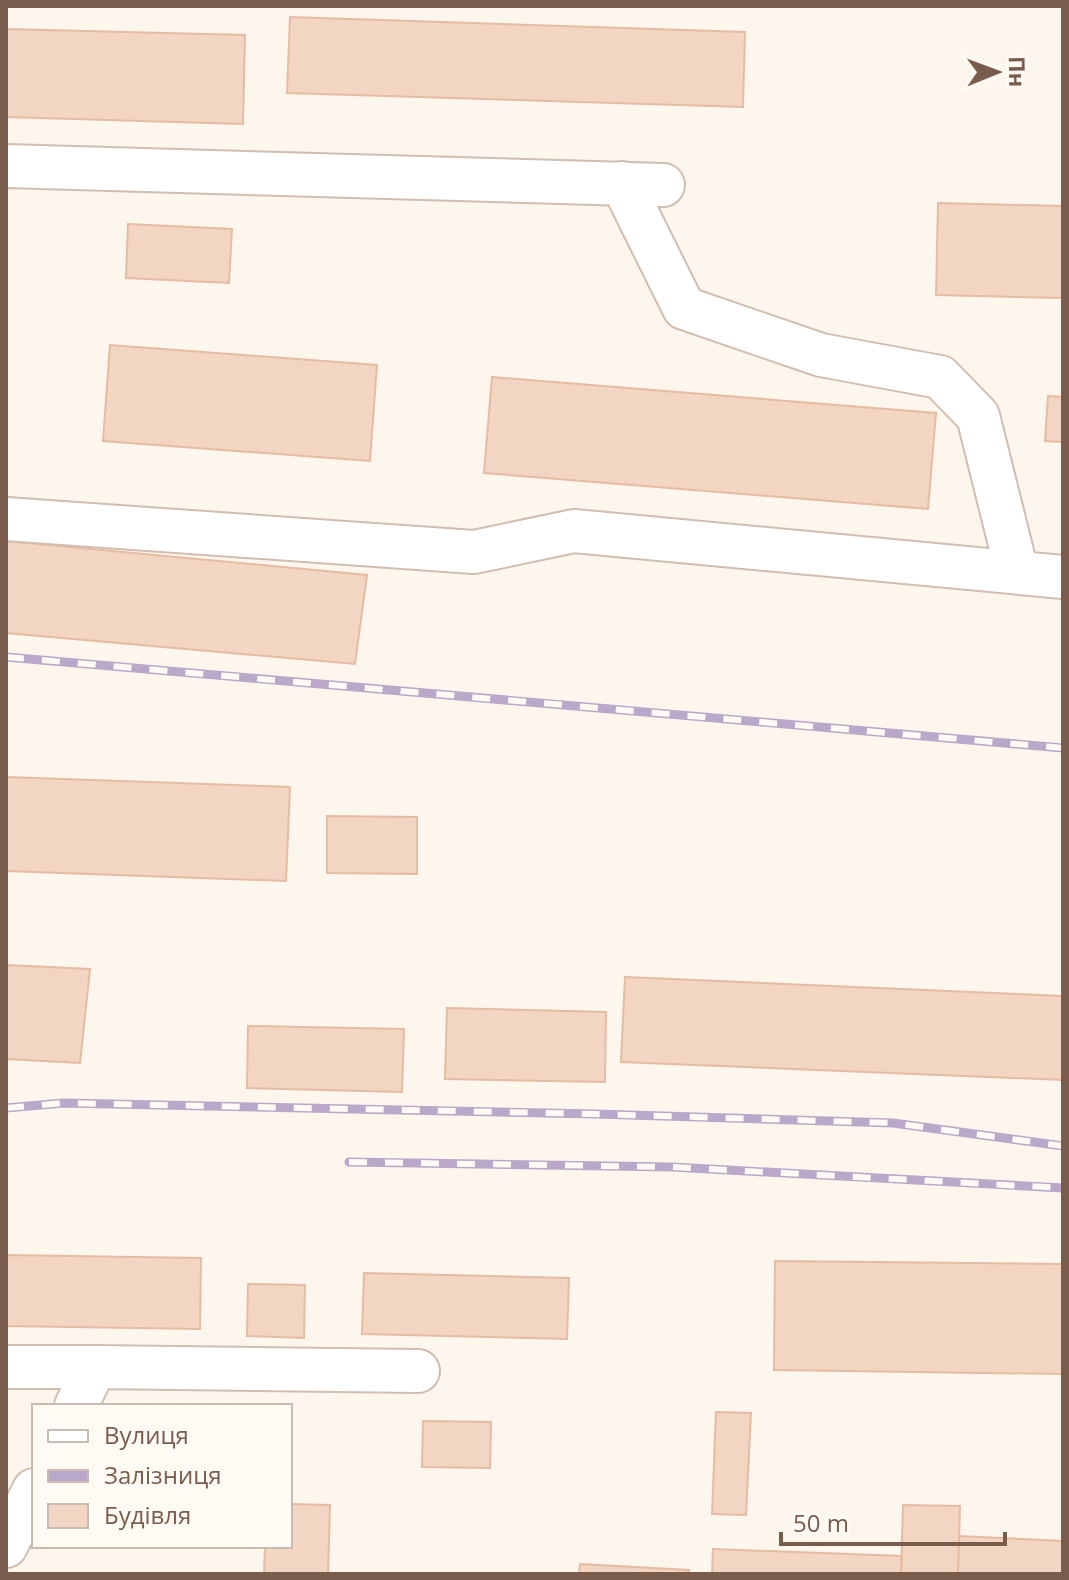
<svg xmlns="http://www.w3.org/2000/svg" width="1069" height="1580" font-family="'Open Sans',sans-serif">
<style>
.building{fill:#f3d5c3;stroke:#e6bba3;stroke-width:2}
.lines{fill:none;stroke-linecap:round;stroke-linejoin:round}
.minor-casing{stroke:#d1beb0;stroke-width:46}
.minor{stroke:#fff;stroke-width:42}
.rail-casing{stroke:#b9a8c9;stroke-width:9}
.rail{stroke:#fffaf3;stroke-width:6;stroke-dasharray:18;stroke-linecap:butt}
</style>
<rect width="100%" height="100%" fill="#fdf6ec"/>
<!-- building -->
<path class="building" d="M 290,17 L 745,32 L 743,107 L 287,93 Z
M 6,29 L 245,35 L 243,124 L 6,117 Z
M 938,203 L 1063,206 L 1063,298 L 936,295 Z
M 128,224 L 232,229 L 229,283 L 126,278 Z
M 110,345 L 377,365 L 370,461 L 103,441 Z
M 492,377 L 936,413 L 928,509 L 484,473 Z
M 1048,396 L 1063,397 L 1063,442 L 1045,441 Z
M 6,541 L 367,575 L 355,664 L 6,633 Z
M 6,777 L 290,787 L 286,881 L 6,871 Z
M 327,816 L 417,817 L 417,874 L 327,873 Z
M 6,965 L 90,969 L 80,1063 L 6,1059 Z
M 625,977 L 1063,996 L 1063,1080 L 621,1062 Z
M 447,1008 L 606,1012 L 605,1082 L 445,1079 Z
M 248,1026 L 404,1029 L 402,1092 L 247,1088 Z
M 6,1255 L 201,1258 L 200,1329 L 6,1326 Z
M 775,1261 L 1063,1264 L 1063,1374 L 774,1370 Z
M 364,1273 L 569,1278 L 567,1339 L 362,1334 Z
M 248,1284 L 305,1285 L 304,1338 L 247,1336 Z
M 716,1412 L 751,1413 L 746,1515 L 712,1514 Z
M 423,1421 L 491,1422 L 490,1468 L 422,1467 Z
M 290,1504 L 330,1505 L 328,1574 L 264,1574 L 265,1546 L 290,1546 Z
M 903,1505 L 960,1506 L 958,1574 L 901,1574 Z
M 959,1536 L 1063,1541 L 1063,1574 L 958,1574 Z
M 713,1549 L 902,1556 L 901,1574 L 712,1574 Z
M 580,1564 L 689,1570 L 688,1574 L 579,1574 Z"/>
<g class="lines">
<defs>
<path id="minor" d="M 6,166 L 663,185
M 622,183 L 684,308 L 821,355 L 940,377 L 978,416 L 1017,572
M 6,519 L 474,552 L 574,531 L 1063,577
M 6,1367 L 95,1367 L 76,1406
M 95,1367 L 418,1371
M 6,1546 L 34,1490"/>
</defs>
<!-- minor casing -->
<use href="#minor" class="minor-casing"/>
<!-- minor -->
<use href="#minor" class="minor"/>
<defs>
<path id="rail" d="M 6,657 L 1063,748
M 6,1108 L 64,1103 L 595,1114 L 893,1123 L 1063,1146
M 349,1162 L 672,1167 L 1063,1188"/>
</defs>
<!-- rail casing -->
<use href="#rail" class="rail-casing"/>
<!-- rail -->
<use href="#rail" class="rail"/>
</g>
<!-- border -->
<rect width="1069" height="1580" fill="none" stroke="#7a5c4d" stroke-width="16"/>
<!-- legend -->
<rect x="32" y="1404" width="260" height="144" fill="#fffaf3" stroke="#cabbb1" stroke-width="2"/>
<rect x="48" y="1430" width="40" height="12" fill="#ffffff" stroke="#cabbb1" stroke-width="2"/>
<text x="104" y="1444" font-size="24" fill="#7a5c4d">Вулиця</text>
<rect x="48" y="1470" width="40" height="12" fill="#b9a8c9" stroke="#cabbb1" stroke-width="2"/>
<text x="104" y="1484" font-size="24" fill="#7a5c4d">Залізниця</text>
<rect x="48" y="1504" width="40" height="24" fill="#f3d5c3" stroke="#cabbb1" stroke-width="2"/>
<text x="104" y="1524" font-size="24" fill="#7a5c4d">Будівля</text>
<!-- north arrow -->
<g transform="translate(997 72) rotate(89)" stroke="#fffaf3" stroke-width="6" paint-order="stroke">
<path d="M0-6L14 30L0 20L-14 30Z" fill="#7a5c4d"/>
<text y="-12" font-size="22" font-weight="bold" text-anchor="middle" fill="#7a5c4d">Пн</text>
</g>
<!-- scale -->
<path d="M781 1532v12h224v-12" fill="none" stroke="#7a5c4d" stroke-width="4"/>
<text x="793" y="1532" font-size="24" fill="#7a5c4d" stroke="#fffaf3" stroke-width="6" paint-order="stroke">50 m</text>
</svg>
